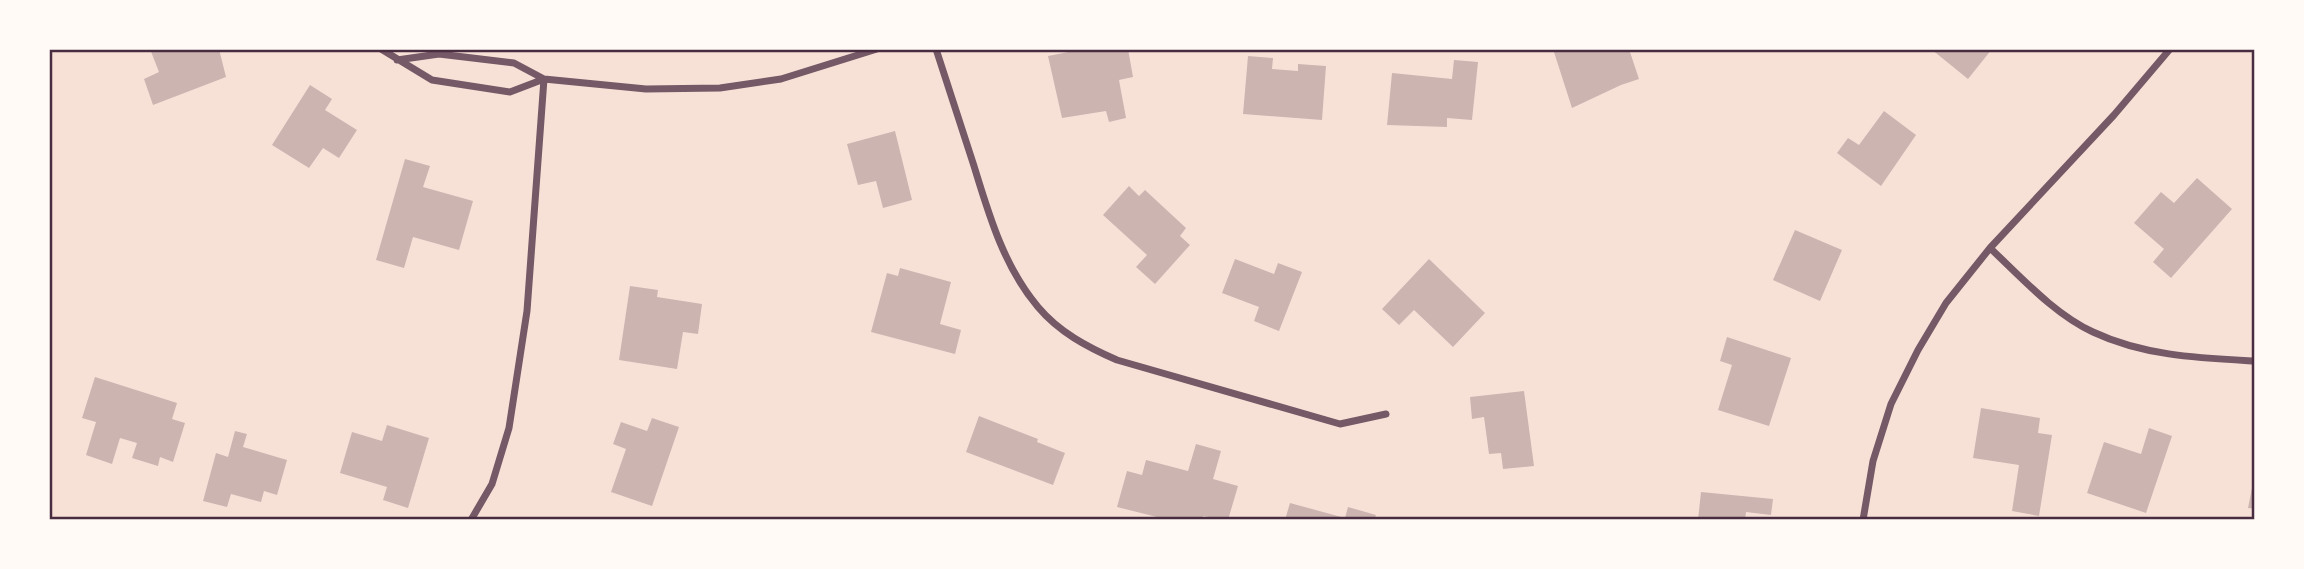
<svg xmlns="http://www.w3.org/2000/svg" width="2304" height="569" font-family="'Noto Sans',sans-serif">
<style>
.building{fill:#ccb4b1}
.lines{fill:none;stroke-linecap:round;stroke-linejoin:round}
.minor{stroke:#755966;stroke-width:7}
.neatline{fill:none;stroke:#4a2c40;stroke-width:2.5}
</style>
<rect width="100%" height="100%" fill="#f7e1d7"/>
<!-- building -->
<path class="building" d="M 150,49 L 219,49 L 226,77 L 153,105 L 144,79 L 159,72 Z
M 1084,49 L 1128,49 L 1133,77 L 1119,80 L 1126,118 L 1109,122 L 1106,111 L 1062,118 L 1048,56 Z
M 1553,49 L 1629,49 L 1639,79 L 1621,85 L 1572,108 Z
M 1931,49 L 1992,49 L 1968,79 Z
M 1248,56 L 1273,58 L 1272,69 L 1298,71 L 1298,64 L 1326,66 L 1322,120 L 1243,114 Z
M 1454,60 L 1478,62 L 1472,120 L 1447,118 L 1447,127 L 1387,125 L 1392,73 L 1452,79 Z
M 310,85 L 332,99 L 325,110 L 357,130 L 339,158 L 323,148 L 309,168 L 272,145 Z
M 1884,111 L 1916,135 L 1881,186 L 1837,153 L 1848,138 L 1859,145 Z
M 895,131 L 912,200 L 883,208 L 876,181 L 858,185 L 847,144 Z
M 405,159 L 430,166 L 423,187 L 473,201 L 459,250 L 413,237 L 404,268 L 376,260 Z
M 2197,178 L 2232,209 L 2171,278 L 2153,262 L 2164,249 L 2134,223 L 2161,192 L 2174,203 Z
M 1129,186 L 1139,196 L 1145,190 L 1186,228 L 1180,236 L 1190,245 L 1155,284 L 1136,267 L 1147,255 L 1103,215 Z
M 1795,230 L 1842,250 L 1820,301 L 1773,280 Z
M 1235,259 L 1274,274 L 1278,263 L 1302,272 L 1279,331 L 1254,321 L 1259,307 L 1222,293 Z
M 1429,259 L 1485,313 L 1453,347 L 1414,310 L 1399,325 L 1382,309 Z
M 900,268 L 951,282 L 940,324 L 961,330 L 955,354 L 871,332 L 887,273 L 898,276 Z
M 630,286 L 658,290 L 657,297 L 702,304 L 698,334 L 683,332 L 677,369 L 619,360 Z
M 1727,337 L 1791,358 L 1769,426 L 1718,410 L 1732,365 L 1720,361 Z
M 95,377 L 177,403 L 172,419 L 185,423 L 173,462 L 160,457 L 158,466 L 132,458 L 137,443 L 120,438 L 112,464 L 86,455 L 96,422 L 82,418 Z
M 1524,391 L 1534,466 L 1503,469 L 1501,453 L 1489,454 L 1484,417 L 1472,419 L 1470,397 Z
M 1981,408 L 2040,418 L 2038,433 L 2052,435 L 2039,516 L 2012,511 L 2019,465 L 1973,458 Z
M 979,416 L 1038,439 L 1037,442 L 1065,453 L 1053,485 L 966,452 Z
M 652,418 L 679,427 L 652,506 L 611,492 L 626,449 L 613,444 L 621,422 L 647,431 Z
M 387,425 L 429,438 L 408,508 L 383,500 L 387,487 L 340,473 L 352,432 L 382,441 Z
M 2149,428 L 2172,436 L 2146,513 L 2087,493 L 2104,442 L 2141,454 Z
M 235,431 L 247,434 L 243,447 L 287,460 L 277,495 L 264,491 L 261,502 L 231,494 L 227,507 L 203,501 L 216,453 L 228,457 Z
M 1196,444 L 1221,451 L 1213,479 L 1238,486 L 1228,520 L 1203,516 L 1202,520 L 1169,520 L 1117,507 L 1127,471 L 1142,475 L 1146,460 L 1188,471 Z
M 2254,478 L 2255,479 L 2255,509 L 2248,508 Z
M 1701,492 L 1773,499 L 1771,515 L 1746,512 L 1745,520 L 1698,520 Z
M 1290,503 L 1345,518 L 1348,507 L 1376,515 L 1374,520 L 1285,520 Z"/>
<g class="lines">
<!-- minor -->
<path class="minor" d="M 381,49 L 432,80 L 510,92 L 544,79
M 936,49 C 949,88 961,127 974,166 C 989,215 1004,267 1038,307 C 1059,332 1087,347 1117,360 L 1340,424 L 1386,414
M 397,60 L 439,54 L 514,63 L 544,79 L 646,89 L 720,88 L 781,79 L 877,49
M 1990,248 C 2021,277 2054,314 2093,332 C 2144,356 2199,358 2255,361
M 471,520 L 492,484 L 509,428 L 527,311 L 544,79
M 1863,520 L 1873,461 L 1891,404 L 1918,350 L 1946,303 L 1990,248 L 2114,115 L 2170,49"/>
</g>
<!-- border -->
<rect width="2304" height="569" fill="none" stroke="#fffaf5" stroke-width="102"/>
<rect x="51" y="51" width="2202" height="467" class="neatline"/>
</svg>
